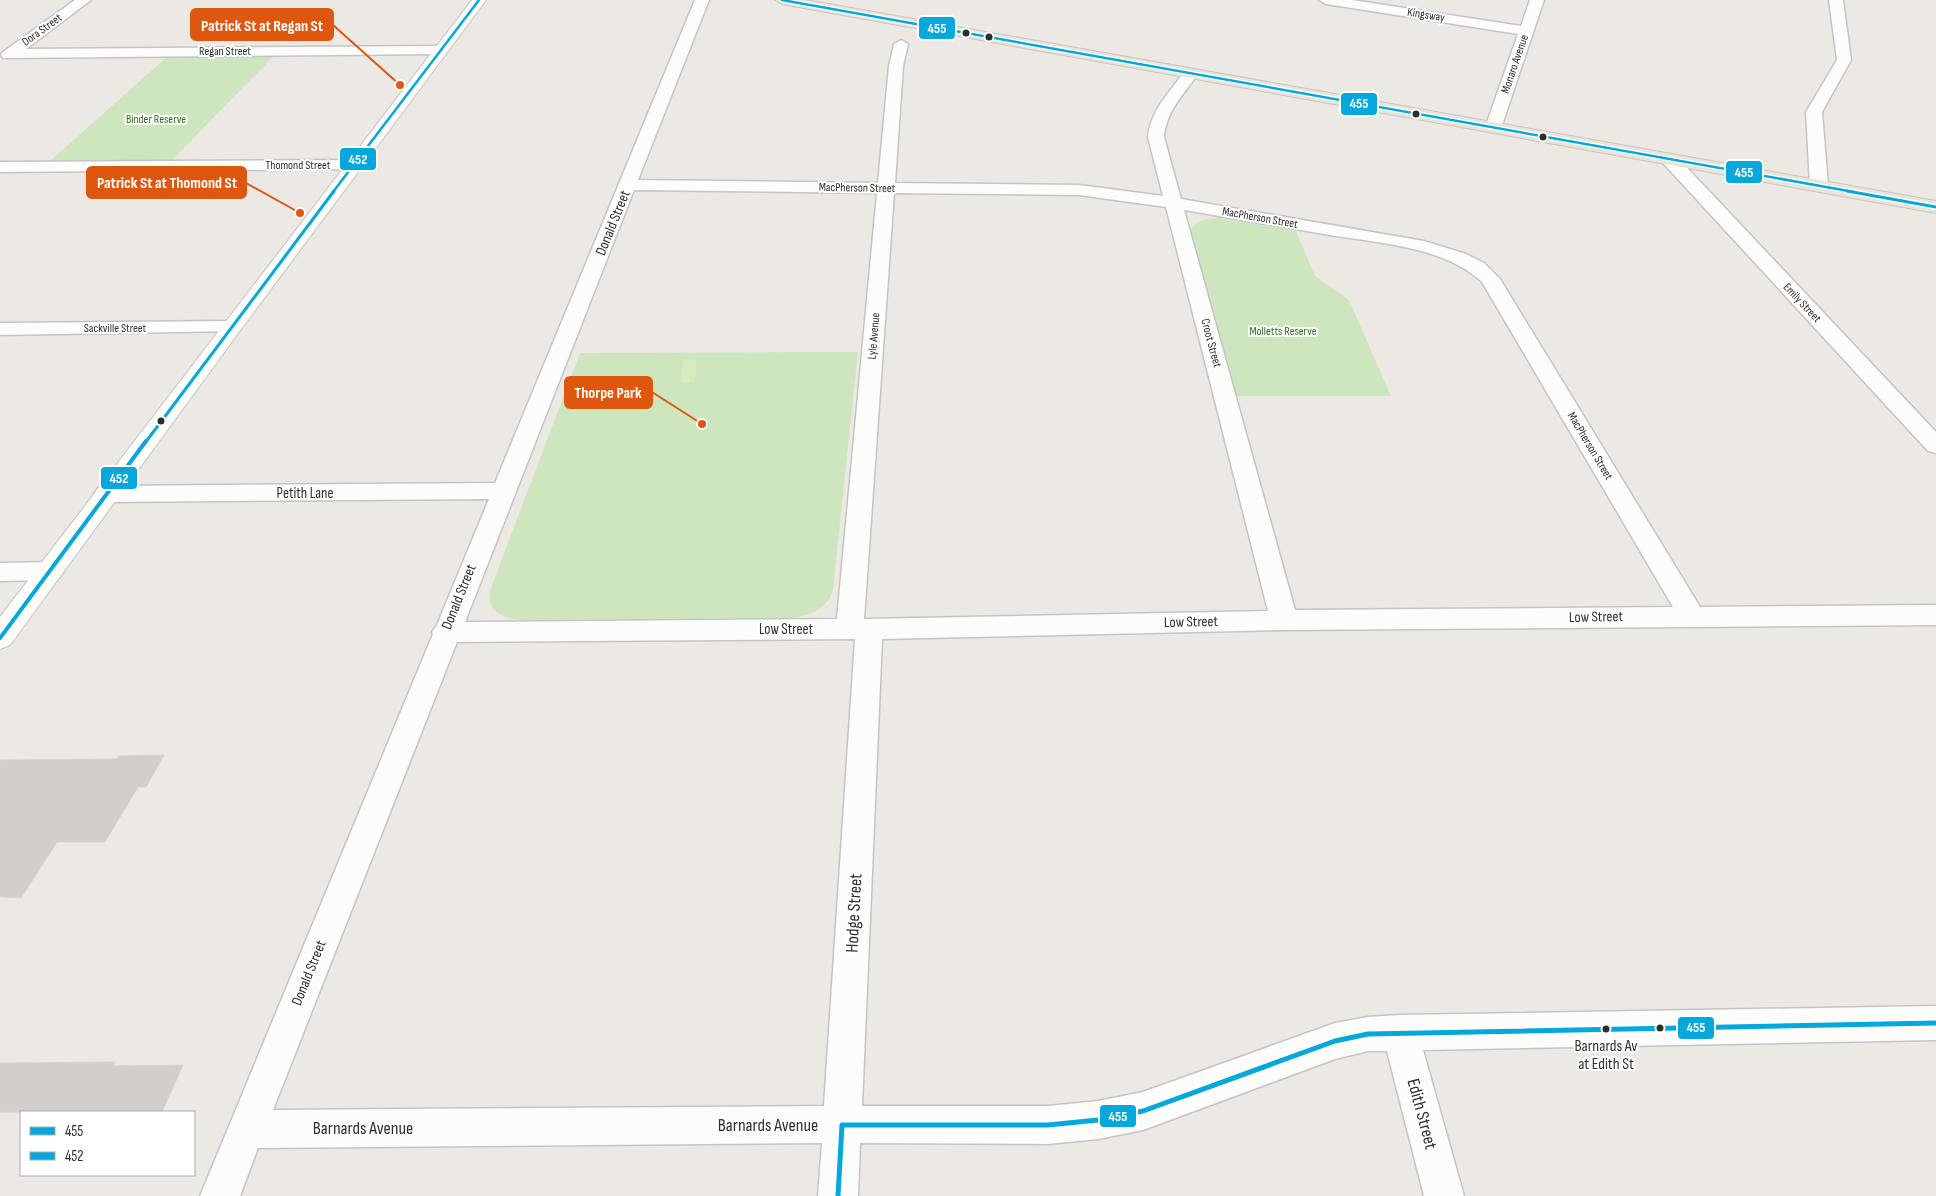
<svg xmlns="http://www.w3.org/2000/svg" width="1936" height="1196" font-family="'Sofia Sans Condensed',sans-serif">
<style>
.green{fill:#cee6be}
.pitch{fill:#d9eabb}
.building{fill:#d1cecb;stroke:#d7d4d0}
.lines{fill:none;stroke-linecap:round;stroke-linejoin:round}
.minor-casing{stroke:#c5c4c5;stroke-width:3}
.tertiary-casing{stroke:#c5c4c5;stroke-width:2}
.primary-casing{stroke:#c6c5c4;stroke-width:2}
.minor{fill:#fcfcfb;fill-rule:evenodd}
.tertiary{fill:#fcfcfb;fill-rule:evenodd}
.primary{fill:#e8e4d6;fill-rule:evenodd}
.bus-1-far2-casing{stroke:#fff;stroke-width:5}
.bus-1-far1-casing{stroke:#fff;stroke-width:6}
.bus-1-casing{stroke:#fff;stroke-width:9}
.bus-2-far2-casing{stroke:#fff;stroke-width:5}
.bus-2-far1-casing{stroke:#fff;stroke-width:6}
.bus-2-casing{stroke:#fff;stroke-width:8}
.bus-1-far2{stroke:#05a8dc;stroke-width:2.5}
.bus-1-far1{stroke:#05a8dc;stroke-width:3}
.bus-1{stroke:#05a8dc;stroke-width:5}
.bus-2-far2{stroke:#05a8dc;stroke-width:2.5}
.bus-2-far1{stroke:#05a8dc;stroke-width:3}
.bus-2{stroke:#05a8dc;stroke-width:4}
.bus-dot{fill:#2e2e2e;stroke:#fff;stroke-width:2}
.labels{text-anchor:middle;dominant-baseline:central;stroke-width:4;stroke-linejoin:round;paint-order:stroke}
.far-street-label{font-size:12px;fill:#2e2e2e;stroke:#fff}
.far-park-label{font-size:12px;fill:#2c6e1b;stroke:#fff}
.street-label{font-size:15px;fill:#2e2e2e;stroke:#fff}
.near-bus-label{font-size:16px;fill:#2e2e2e;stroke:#fff}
.near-street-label{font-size:18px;fill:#2e2e2e;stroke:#fff}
.leader{fill:none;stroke:#df570e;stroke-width:2}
.callout-dot{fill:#df570e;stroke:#fff;stroke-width:2}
.callout{fill:#df570e;stroke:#df570e;stroke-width:2}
.callout-label{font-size:16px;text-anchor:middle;font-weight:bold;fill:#fff}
.line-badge{stroke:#fff;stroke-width:2}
.badge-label{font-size:14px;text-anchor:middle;font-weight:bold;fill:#fff}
</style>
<rect width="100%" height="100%" fill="#ece8e4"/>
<!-- green -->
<path class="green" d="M 275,55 L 172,160 L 50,161 L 168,56 Z
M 1219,218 L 1296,231 L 1315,276 L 1349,300 L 1391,396 L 1234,396 L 1190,233 C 1192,220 1208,219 1219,218 Z
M 858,352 L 833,590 C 828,609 808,616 791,618 L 520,620 C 501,618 485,610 491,588 L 580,353 Z"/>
<!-- pitch -->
<path class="pitch" d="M 698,359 L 694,382 L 680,382 L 684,360 Z"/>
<!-- building -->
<path class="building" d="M 164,755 L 146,787 L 138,787 L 105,842 L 57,842 L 21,898 L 0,897 L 0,760 L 117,759 L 118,756 Z
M 115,1062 L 113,1066 L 183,1065 L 162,1112 L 0,1112 L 0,1063 Z"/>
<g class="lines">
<defs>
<path id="minor" d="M 75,0 L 91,0 L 26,49 L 440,46 L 447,50 L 440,54 L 3,58 L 1,55 L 3,52 Z
M 695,0 L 709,0 L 638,180 L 878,183 L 889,66 L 894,44 L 901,40 L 908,44 L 903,66 L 895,183 L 1079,185 L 1163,196 L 1148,137 C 1151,110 1169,93 1184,72 L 1194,72 L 1197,75 C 1183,95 1166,112 1164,137 L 1181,199 L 1424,241 L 1466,254 L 1484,263 L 1500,279 L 1700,607 L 1936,605 L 1936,625 L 1284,630 L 882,639 L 862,1106 L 1048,1106 L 1098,1101 L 1143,1092 L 1335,1023 L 1368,1017 L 1400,1015 L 1936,1006 L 1936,1040 L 1423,1050 L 1464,1196 L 1424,1196 L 1387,1051 L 1368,1051 L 1335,1059 L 1143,1130 L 1098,1139 L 1048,1144 L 860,1143 L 858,1196 L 818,1196 L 822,1143 L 258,1148 L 240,1196 L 200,1196 L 433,634 L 432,632 L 437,625 L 489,499 L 106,502 L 98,500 L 94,494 L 98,488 L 106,486 L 495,483 ZM 634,190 L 877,193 L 837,619 L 465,622 ZM 894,193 L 1079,195 L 1166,207 L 1268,611 L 864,619 ZM 1184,210 C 1231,218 1277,226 1324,234 C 1375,243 1442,245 1482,282 L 1673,607 L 1295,610 ZM 855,639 L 824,1106 L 273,1110 L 457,642 Z
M 1319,0 L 1352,0 L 1521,26 L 1530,0 L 1544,0 L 1501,128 L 1493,133 L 1485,128 L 1518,34 L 1326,4 Z
M 1829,0 L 1843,0 L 1851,60 L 1822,112 L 1828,186 L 1825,190 L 1813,190 L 1810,186 L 1806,112 L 1837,60 Z
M 1670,155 L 1676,156 L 1936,432 L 1936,453 L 1928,451 L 1664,164 L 1662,160 L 1664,156 Z
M 355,160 L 361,161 L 363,165 L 361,169 L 0,172 L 0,162 Z
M 231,321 L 238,323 L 241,327 L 238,331 L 0,335 L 0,323 Z
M 51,562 L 60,565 L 64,571 L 60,577 L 51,580 L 0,581 L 0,563 Z"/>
<path id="tertiary" d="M 472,0 L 486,0 L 239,332 L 10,645 L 0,649 L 0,617 Z"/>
<path id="primary" d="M 775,0 L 806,0 L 1936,201 L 1936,213 L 782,4 Z"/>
</defs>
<!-- minor casing -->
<use href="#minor" class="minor-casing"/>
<!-- tertiary casing -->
<use href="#tertiary" class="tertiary-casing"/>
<!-- primary casing -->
<use href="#primary" class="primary-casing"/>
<!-- minor -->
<use href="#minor" class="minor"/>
<!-- tertiary -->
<use href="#tertiary" class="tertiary"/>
<!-- primary -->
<use href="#primary" class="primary"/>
<defs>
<path id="bus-1-far2" d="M 782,0 L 1854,192"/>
<path id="bus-1-far1" d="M 1847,191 L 1936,207"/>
<path id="bus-1" d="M 842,1125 L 1048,1125 L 1098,1120 L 1143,1111 L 1335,1041 L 1368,1034 L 1936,1023
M 838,1196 L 842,1125"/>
<path id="bus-2-far2" d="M 333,192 L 479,0"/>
<path id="bus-2-far1" d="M 145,443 L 334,191"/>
<path id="bus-2" d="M 0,638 L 146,441"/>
</defs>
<!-- bus-1-far2 casing -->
<use href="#bus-1-far2" class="bus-1-far2-casing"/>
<!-- bus-1-far1 casing -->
<use href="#bus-1-far1" class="bus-1-far1-casing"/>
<!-- bus-1 casing -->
<use href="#bus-1" class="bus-1-casing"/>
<!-- bus-2-far2 casing -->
<use href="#bus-2-far2" class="bus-2-far2-casing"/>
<!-- bus-2-far1 casing -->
<use href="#bus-2-far1" class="bus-2-far1-casing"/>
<!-- bus-2 casing -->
<use href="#bus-2" class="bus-2-casing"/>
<!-- bus-1-far2 -->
<use href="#bus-1-far2" class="bus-1-far2"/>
<!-- bus-1-far1 -->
<use href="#bus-1-far1" class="bus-1-far1"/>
<!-- bus-1 -->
<use href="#bus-1" class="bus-1"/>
<!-- bus-2-far2 -->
<use href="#bus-2-far2" class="bus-2-far2"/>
<!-- bus-2-far1 -->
<use href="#bus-2-far1" class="bus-2-far1"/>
<!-- bus-2 -->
<use href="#bus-2" class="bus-2"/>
</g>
<!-- markers -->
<g class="bus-dot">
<circle cx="966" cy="33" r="4.5"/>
<circle cx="989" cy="37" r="4.5"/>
<circle cx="1416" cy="114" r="4.5"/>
<circle cx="1543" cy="137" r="4.5"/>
<circle cx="161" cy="421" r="4.5"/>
<circle cx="1660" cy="1028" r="4.5"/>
<circle cx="1606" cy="1029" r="4.5"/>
</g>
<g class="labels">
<!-- far-street labels -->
<g class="far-street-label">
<text transform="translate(1426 15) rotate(9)">Kingsway</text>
<text transform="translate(42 30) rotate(-36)">Dora Street</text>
<text x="225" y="51">Regan Street</text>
<text transform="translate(1515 64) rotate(-71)">Monaro Avenue</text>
<text x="298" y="165">Thomond Street</text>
<text transform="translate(857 188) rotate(1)">MacPherson Street</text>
<text transform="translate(1260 218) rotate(10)">MacPherson Street</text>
<text transform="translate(1802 303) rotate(47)">Emily Street</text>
<text x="115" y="328">Sackville Street</text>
<text transform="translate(874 336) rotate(-85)">Lyle Avenue</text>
<text transform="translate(1211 343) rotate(75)">Croot Street</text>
<text transform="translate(1590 446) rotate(59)">MacPherson Street</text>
</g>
<!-- far-park labels -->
<g class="far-park-label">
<text x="156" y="119">Binder Reserve</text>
<text x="1283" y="331">Molletts Reserve</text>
</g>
<!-- street labels -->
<g class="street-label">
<text transform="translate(613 223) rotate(-68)">Donald Street</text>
<text x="305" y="493">Petith Lane</text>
<text transform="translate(459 597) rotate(-68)">Donald Street</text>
<text transform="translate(1596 617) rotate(-1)">Low Street</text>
<text transform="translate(1191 622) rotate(-1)">Low Street</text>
<text x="786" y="629">Low Street</text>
<text transform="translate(309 973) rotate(-68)">Donald Street</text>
</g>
<!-- near-bus labels -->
<g class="near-bus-label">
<text x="1606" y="1046">Barnards Av<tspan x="1606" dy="18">at Edith St</tspan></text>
</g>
<!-- near-street labels -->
<g class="near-street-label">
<text transform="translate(854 913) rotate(-87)">Hodge Street</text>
<text transform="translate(1422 1114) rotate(75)">Edith Street</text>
<text x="768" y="1125">Barnards Avenue</text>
<text x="363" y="1128">Barnards Avenue</text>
</g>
</g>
<!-- callouts -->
<path class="leader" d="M400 85L333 25M300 213L246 183M702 424L652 392"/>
<g class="callout-dot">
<circle cx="400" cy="85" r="5"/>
<circle cx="300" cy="213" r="5"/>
<circle cx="702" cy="424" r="5"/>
</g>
<g class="callout">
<rect x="191" y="9" width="142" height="31" rx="5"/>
<rect x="87" y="167" width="159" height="31" rx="5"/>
<rect x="565" y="377" width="87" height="31" rx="5"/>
</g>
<g class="callout-label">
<text x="262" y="31">Patrick St at Regan St</text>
<text x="167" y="188">Patrick St at Thomond St</text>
<text x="608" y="398">Thorpe Park</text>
</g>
<g class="line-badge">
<rect x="918" y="16" width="38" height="24" rx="5" fill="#05a8dc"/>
<rect x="1340" y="92" width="38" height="24" rx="5" fill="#05a8dc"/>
<rect x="339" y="147" width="38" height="24" rx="5" fill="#05a8dc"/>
<rect x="1725" y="160" width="38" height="24" rx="5" fill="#05a8dc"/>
<rect x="100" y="466" width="38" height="24" rx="5" fill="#05a8dc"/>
<rect x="1677" y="1016" width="38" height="24" rx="5" fill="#05a8dc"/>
<rect x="1099" y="1104" width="38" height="24" rx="5" fill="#05a8dc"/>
</g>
<g class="badge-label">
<text x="937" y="33">455</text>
<text x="1359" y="108">455</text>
<text x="358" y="164">452</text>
<text x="1744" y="177">455</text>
<text x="119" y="483">452</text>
<text x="1696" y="1032">455</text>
<text x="1118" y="1121">455</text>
</g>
<!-- legend -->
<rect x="20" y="1111" width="175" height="65" fill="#ffffff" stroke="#ababab"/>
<rect x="30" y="1127" width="25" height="8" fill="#05a8dc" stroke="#ababab"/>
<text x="65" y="1136" font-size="15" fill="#2e2e2e">455</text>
<rect x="30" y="1152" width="25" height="8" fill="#05a8dc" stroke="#ababab"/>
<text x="65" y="1161" font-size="15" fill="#2e2e2e">452</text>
</svg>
